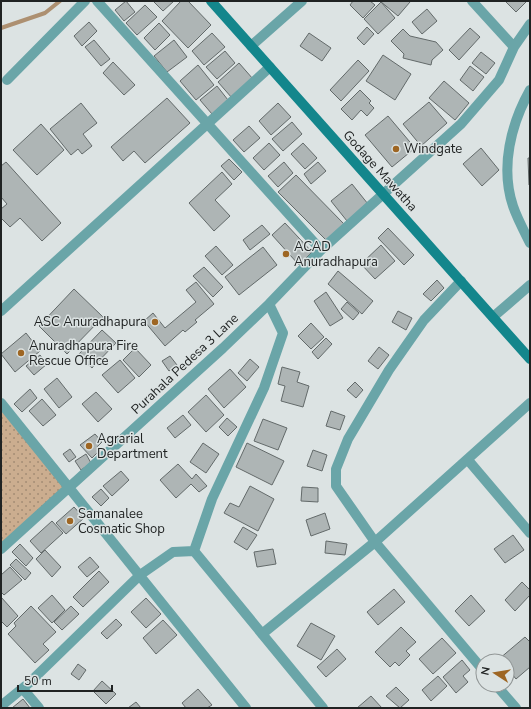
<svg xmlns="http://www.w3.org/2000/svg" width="531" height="709" font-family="'Nunito Sans',sans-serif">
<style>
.grass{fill:url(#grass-dots)}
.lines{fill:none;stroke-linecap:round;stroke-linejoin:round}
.stream{stroke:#ad9071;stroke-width:4}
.building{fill:#aeb5b5;stroke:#636a6a}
.street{stroke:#6aa5a8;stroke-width:10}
.secondary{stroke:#13868c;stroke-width:10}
.poi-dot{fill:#9e6623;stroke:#dce3e3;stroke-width:1.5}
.labels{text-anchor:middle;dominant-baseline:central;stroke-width:3;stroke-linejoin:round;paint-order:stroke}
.poi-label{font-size:13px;fill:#202323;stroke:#dce3e3;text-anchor:start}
.street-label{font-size:13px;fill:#202323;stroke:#dce3e3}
</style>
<defs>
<pattern id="grass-dots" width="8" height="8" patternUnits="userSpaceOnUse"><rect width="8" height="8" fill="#cbad8f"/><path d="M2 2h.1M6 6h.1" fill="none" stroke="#a48c74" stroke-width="1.8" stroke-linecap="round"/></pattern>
</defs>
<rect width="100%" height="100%" fill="#dce3e3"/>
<!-- grass -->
<path class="grass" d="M 1,403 L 70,488 L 1,549 Z"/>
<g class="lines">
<!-- stream -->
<path class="stream" d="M 1,28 L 45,13 L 60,1"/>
</g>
<!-- building -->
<path class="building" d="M 126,1 L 135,12 L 124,21 L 115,10 Z
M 153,1 L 174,1 L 163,11 Z
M 181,1 L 188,1 L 211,25 L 188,48 L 162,21 Z
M 353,1 L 370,1 L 375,5 L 363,18 L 350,5 Z
M 380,1 L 409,1 L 410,2 L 398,16 Z
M 505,1 L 527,1 L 516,12 Z
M 381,2 L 395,18 L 378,34 L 364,19 Z
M 145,5 L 157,17 L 137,35 L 126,23 Z
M 427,9 L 437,21 L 422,34 L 412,22 Z
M 89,22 L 97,31 L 82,46 L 74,36 Z
M 159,23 L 170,35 L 155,50 L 144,38 Z
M 367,27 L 374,34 L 364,45 L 357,38 Z
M 470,28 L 480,37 L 459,60 L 449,50 Z
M 403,29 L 410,36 L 436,42 L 443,50 L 432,60 L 431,65 L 403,58 L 404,54 L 391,41 Z
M 212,33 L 225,47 L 204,65 L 192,51 Z
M 309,33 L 331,48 L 322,61 L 300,46 Z
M 94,40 L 110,59 L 101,66 L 85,47 Z
M 174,40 L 187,57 L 167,72 L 154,56 Z
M 225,51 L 235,63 L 217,79 L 206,67 Z
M 481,52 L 495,63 L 486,74 L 472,63 Z
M 383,55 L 411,74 L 395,100 L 366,81 Z
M 358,60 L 369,71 L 341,101 L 330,90 Z
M 113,62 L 135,85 L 124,95 L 103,73 Z
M 239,63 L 253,79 L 232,98 L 218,82 Z
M 198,65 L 214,85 L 196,100 L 180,81 Z
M 470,66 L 484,77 L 473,91 L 460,80 Z
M 444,81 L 469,103 L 455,120 L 429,98 Z
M 217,86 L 228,100 L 212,114 L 200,100 Z
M 360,90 L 371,101 L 369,103 L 374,108 L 367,116 L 361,110 L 352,120 L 341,109 Z
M 167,98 L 190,123 L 145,163 L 134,151 L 123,161 L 111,147 Z
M 429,102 L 447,123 L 421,146 L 403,124 Z
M 81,103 L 97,123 L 83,134 L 92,146 L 82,154 L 78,149 L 71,155 L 50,129 Z
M 278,103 L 291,117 L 271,135 L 259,121 Z
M 388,116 L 415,148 L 392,167 L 365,135 Z
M 292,122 L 302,134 L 283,151 L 272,139 Z
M 41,124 L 64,150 L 37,175 L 13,150 Z
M 249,126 L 260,138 L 244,152 L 233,140 Z
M 269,143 L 280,155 L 264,170 L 253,158 Z
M 303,143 L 317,158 L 305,169 L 291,154 Z
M 481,148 L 499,170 L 482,186 L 463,164 Z
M 528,158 L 530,158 L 530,185 L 529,185 Z
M 229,159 L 242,172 L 234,180 L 221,166 Z
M 6,162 L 61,223 L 42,241 L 20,218 L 10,227 L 1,218 L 1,209 L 7,204 L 1,197 L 1,166 Z
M 284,162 L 293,173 L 278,187 L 268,176 Z
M 318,162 L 326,171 L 311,184 L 304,174 Z
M 222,172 L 232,184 L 215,200 L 230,216 L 214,231 L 189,203 Z
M 296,175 L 344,224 L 327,241 L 278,192 Z
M 352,184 L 368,204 L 347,221 L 331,201 Z
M 285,223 L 312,252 L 299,265 L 272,235 Z
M 262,225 L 270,234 L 250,250 L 243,240 Z
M 388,228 L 414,255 L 404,265 L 378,238 Z
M 381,245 L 395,261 L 375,279 L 361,264 Z
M 216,246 L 233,265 L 222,275 L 205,256 Z
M 263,247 L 277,265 L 239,295 L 225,277 Z
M 204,267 L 223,287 L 213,297 L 193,276 Z
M 338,271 L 373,301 L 362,314 L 328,284 Z
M 437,280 L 444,288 L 431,301 L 423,294 Z
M 196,282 L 214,304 L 195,320 L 197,322 L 185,332 L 183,330 L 165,346 L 144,321 L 153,313 L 165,328 L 196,302 L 186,290 Z
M 74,289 L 103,317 L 67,354 L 39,326 Z
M 326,292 L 343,318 L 330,326 L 314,301 Z
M 347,302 L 359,313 L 353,320 L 341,309 Z
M 398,311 L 412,318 L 406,330 L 392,322 Z
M 311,323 L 324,337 L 311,349 L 298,336 Z
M 102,330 L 116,343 L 92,368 L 78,355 Z
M 26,333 L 40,351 L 15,372 L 1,354 Z
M 326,338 L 332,344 L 318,359 L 312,352 Z
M 379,347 L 389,355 L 378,369 L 368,361 Z
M 135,348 L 151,365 L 139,377 L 123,360 Z
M 40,355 L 47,364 L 34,375 L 26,366 Z
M 170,356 L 177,365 L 169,371 L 162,361 Z
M 250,359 L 259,367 L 247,381 L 238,373 Z
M 120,360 L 135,378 L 118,393 L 102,375 Z
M 282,367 L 300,372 L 297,382 L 309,386 L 303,407 L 281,401 L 285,386 L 278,384 Z
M 230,369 L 246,387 L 224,408 L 208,389 Z
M 57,378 L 72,397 L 59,408 L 44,389 Z
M 355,382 L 363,390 L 356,398 L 347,390 Z
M 30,389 L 37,398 L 22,412 L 14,404 Z
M 96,392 L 112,409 L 98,422 L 82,404 Z
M 206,395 L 224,415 L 206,432 L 188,412 Z
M 42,399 L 56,415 L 43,426 L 29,411 Z
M 331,411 L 345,416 L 340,430 L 326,426 Z
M 183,415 L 191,425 L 175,438 L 167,428 Z
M 227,418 L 237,427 L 228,436 L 219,427 Z
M 263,419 L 287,428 L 278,450 L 254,441 Z
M 95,434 L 102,442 L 97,447 L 100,450 L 92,458 L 80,445 Z
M 203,443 L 219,454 L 206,473 L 190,462 Z
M 247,443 L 284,461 L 272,485 L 236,467 Z
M 70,449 L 76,457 L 69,462 L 63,454 Z
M 313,450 L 327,455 L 322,471 L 307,466 Z
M 86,454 L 91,463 L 81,470 L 75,461 Z
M 178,464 L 192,479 L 196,474 L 207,486 L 199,492 L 191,484 L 176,498 L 160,480 Z
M 121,471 L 129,480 L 112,496 L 103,486 Z
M 250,486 L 274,499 L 258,531 L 224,513 L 230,503 L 239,507 Z
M 302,487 L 318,488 L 318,502 L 301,501 Z
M 101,489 L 109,498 L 101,506 L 92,497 Z
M 74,507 L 84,518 L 66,534 L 56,523 Z
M 325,513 L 330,529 L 311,536 L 306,520 Z
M 52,521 L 63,533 L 41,553 L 30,541 Z
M 243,527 L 257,535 L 247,550 L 234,542 Z
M 513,535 L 524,550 L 505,563 L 494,549 Z
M 326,541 L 347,544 L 345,555 L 325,553 Z
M 20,544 L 33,558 L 26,566 L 12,552 Z
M 273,549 L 276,564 L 257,567 L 254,552 Z
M 45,550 L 61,567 L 52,577 L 36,559 Z
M 90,557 L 99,567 L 87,577 L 78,567 Z
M 16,559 L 31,573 L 25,580 L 10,565 Z
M 10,567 L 22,580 L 4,595 L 1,592 L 1,575 Z
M 99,571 L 109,582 L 83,607 L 73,597 Z
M 522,582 L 530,590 L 530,595 L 515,611 L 505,600 Z
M 394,589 L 405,602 L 378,625 L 367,612 Z
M 52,595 L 65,610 L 52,623 L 38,608 Z
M 471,595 L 485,611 L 469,626 L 455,611 Z
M 1,597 L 18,616 L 7,627 L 1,621 Z
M 146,598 L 161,614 L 146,628 L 131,612 Z
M 31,606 L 56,632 L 43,644 L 49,650 L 35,663 L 8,634 L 16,626 L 14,623 Z
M 71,606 L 79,614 L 62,630 L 54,622 Z
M 116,619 L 122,625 L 107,639 L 101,633 Z
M 163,620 L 177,635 L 156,654 L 143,638 Z
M 311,623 L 335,636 L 321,660 L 297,646 Z
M 401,627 L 416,642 L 406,651 L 410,655 L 399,666 L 395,662 L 390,667 L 375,652 Z
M 525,637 L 530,642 L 530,667 L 516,679 L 507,668 L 507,661 L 501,661 L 499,659 Z
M 442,638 L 456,653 L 433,674 L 419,659 Z
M 337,649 L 346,659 L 326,677 L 317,667 Z
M 462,660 L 470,670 L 463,676 L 468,682 L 456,693 L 443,677 Z
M 78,664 L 86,670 L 79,680 L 71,674 Z
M 438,676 L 447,686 L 431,701 L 422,690 Z
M 102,681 L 116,694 L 106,704 L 93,691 Z
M 396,687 L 409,700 L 400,708 L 386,696 Z
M 198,689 L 212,705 L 207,708 L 186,708 L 182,703 Z
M 371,696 L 382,708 L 357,708 Z
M 23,699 L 30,708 L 12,708 Z
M 136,702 L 141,708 L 128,708 Z"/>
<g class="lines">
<!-- street -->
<path class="street" d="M 97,1 L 321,250
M 472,1 L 514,47
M 251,46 L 302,1
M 7,80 L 85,1
M 530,90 C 511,124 500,167 513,206 C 517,218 524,231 530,243
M 461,281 L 424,320 L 389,370 L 348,439 L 336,469 L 336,486 L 375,542 L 483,670
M 1,311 L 270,67
M 493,317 L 530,285
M 1,403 L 246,708
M 468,460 L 530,533
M 1,549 L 223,348 L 269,304 L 321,250 L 461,124 L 499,80 L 514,47 L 530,24
M 194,551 L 212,499 L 264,388 L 283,333 L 269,304
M 262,634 L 375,542 L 530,403
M 496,685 L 516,708
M 23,689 L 39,708
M 1,706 L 29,683 L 140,575 L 173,552 L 194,551 L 323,708"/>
<!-- secondary -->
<path class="secondary" d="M 211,1 L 530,359"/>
</g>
<!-- markers -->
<g class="poi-dot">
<circle cx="396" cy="149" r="4"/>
<circle cx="286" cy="254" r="4"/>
<circle cx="155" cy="322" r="4"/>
<circle cx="21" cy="353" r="4"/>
<circle cx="89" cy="446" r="4"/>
<circle cx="70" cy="521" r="4"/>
</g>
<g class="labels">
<!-- poi labels -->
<g class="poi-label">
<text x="404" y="149">Windgate</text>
<text x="294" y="247">ACAD<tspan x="294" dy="15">Anuradhapura</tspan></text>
<text x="147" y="322" text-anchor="end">ASC Anuradhapura</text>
<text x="29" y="346">Anuradhapura Fire<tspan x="29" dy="15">Rescue Office</tspan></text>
<text x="97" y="439">Agrarial<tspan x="97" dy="15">Department</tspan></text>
<text x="78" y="514">Samanalee<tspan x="78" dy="15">Cosmatic Shop</tspan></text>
</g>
<!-- street labels -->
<g class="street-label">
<text transform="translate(380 171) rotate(48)">Godage Mawatha</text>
<text transform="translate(185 364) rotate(-43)">Purahala Pedesa 3 Lane</text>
</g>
</g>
<!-- border -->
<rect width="531" height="709" fill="none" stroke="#202323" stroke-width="4"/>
<!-- north arrow -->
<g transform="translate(495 673) rotate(282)"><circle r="19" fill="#dce3e3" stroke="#919696"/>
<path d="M0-3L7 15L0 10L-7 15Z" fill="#9e6623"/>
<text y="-6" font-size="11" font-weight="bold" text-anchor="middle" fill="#202323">N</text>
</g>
<!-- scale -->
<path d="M18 685v6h94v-6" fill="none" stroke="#202323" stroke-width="2"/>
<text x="24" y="685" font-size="12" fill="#202323" stroke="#dce3e3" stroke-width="3" paint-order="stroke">50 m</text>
</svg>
